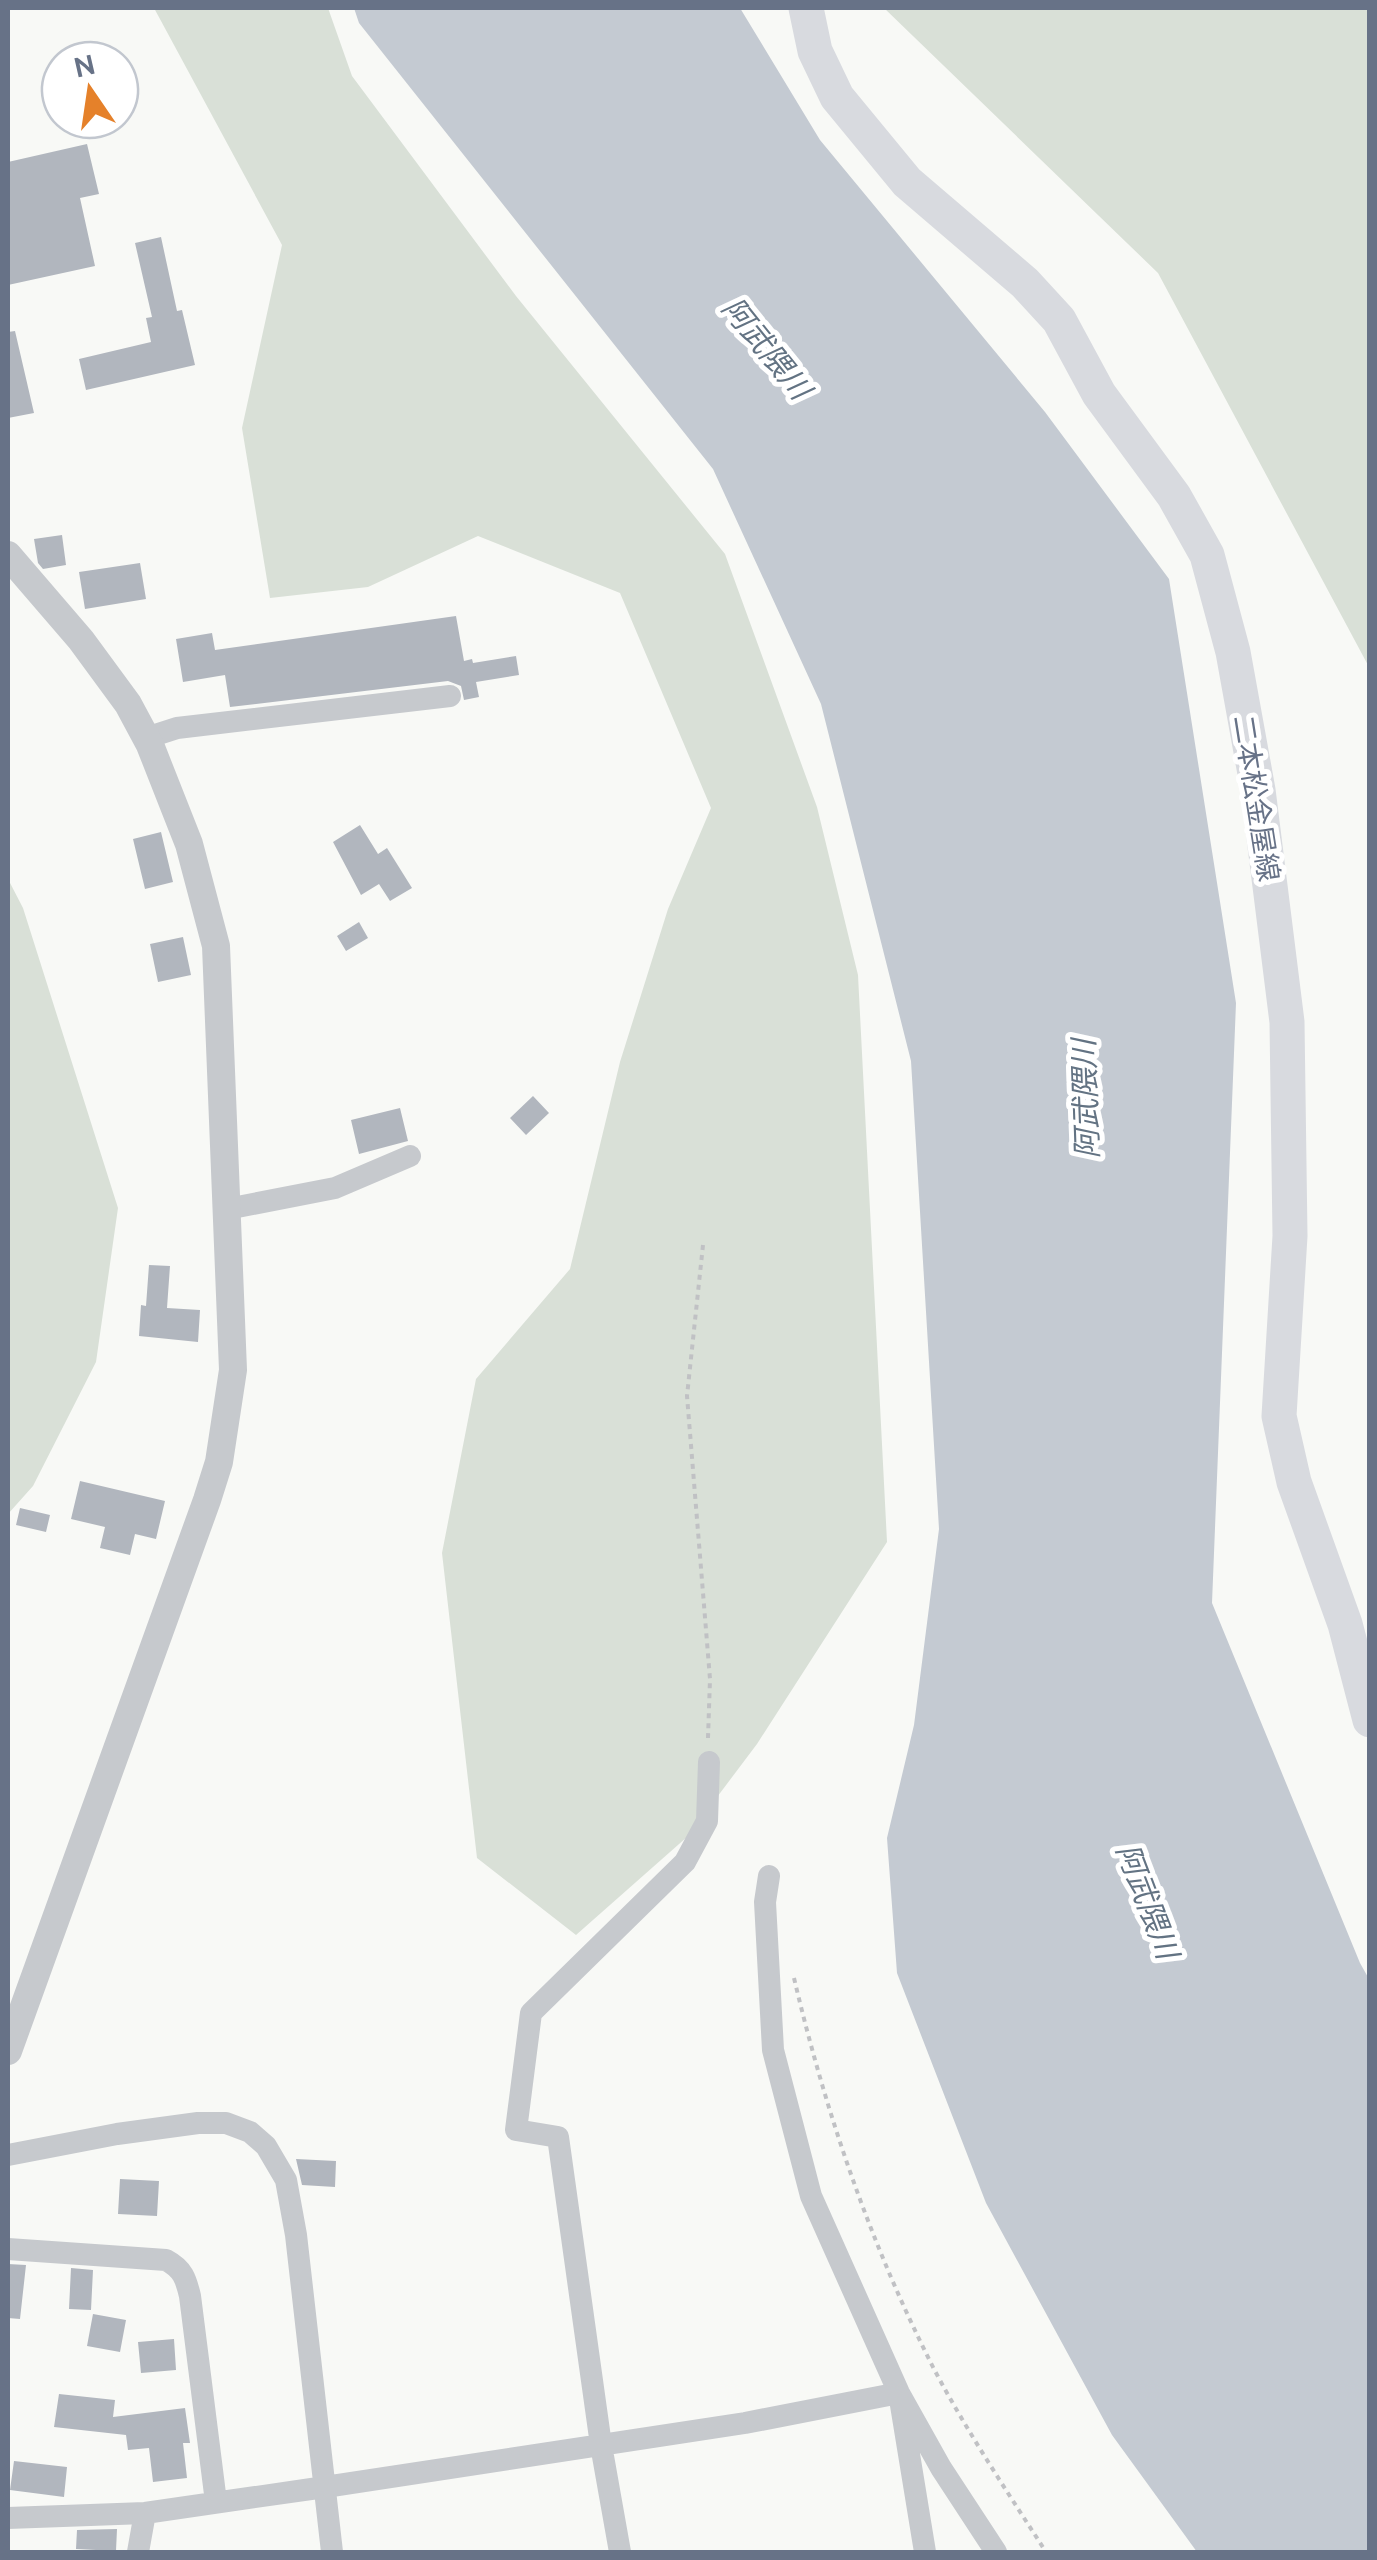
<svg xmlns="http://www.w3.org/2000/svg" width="1377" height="2560" font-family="Ubuntu,'Noto Sans JP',sans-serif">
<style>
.green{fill:#d9e0d7}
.water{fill:#c4cad2}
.building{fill:#b1b6be}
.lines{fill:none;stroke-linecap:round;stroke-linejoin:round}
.path{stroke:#c0c1c4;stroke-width:4;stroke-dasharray:5 5;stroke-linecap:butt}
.minor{stroke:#c6c9cd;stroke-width:22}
.tertiary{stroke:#c6c9cd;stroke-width:28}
.primary{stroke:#d8dadf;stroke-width:35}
.labels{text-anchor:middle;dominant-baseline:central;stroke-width:10;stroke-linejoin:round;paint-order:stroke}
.street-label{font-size:28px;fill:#677287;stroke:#fff}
.water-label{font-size:30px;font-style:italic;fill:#637383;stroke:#fff}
</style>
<rect width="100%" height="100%" fill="#f8f9f6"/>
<!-- green -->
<path class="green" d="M 154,8 L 328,8 L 352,76 L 516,296 L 725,554 L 817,807 L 858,975 L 887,1542 L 757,1744 L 687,1837 L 576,1935 L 477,1858 L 442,1553 L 476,1379 L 570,1269 L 620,1062 L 668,909 L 711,808 L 620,593 L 478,536 L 368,587 L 270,598 L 242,428 L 282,245 Z
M 884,8 L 1369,8 L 1369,667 L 1158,273 Z
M 8,879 L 23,908 L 118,1208 L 96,1362 L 33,1486 L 8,1514 Z"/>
<!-- water -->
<path class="water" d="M 354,8 L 740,8 L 820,140 L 1045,412 L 1169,579 L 1236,1003 L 1212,1603 L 1360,1963 L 1369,1979 L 1369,2552 L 1197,2552 L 1112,2435 L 986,2203 L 897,1973 L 887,1838 L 914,1725 L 939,1529 L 911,1061 L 821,704 L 713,469 L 359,23 Z"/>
<!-- building -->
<path class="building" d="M 87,144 L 99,194 L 80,198 L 95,266 L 8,285 L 8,162 Z
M 161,237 L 177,311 L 182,310 L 195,365 L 86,390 L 79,359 L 151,342 L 146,318 L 152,317 L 135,243 Z
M 15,331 L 34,413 L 8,418 L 8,332 Z
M 62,535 L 66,565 L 43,569 L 38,563 L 34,539 Z
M 140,563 L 146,599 L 85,609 L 79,572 Z
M 456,616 L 464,661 L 472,659 L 473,663 L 516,656 L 519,675 L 476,682 L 479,697 L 464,700 L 461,686 L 448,681 L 230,707 L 225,675 L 183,682 L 176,639 L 212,633 L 215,650 Z
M 360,825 L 378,854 L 387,848 L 412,888 L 390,901 L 379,884 L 361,895 L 333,842 Z
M 161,832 L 173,882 L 145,889 L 133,839 Z
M 359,922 L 368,938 L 346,951 L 337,936 Z
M 183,937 L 191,975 L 158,982 L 150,944 Z
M 533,1096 L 549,1113 L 526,1135 L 510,1118 Z
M 400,1108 L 408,1141 L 359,1154 L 351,1120 Z
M 149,1265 L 170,1266 L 167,1308 L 200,1310 L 198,1342 L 139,1336 L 141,1305 L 146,1306 Z
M 80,1481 L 165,1501 L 156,1539 L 135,1534 L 130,1555 L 100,1548 L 105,1527 L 71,1519 Z
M 20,1508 L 50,1515 L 46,1532 L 16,1525 Z
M 296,2159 L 336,2161 L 335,2187 L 302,2185 Z
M 120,2179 L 159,2181 L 157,2216 L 118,2214 Z
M 8,2264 L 26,2265 L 20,2319 L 8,2318 Z
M 71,2268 L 93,2270 L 91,2310 L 69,2309 Z
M 93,2314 L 126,2320 L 120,2352 L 87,2346 Z
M 174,2339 L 176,2370 L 141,2373 L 138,2342 Z
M 59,2394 L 115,2400 L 113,2417 L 185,2408 L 190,2443 L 183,2443 L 187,2478 L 153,2482 L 149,2448 L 128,2450 L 126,2435 L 54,2427 Z
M 14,2461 L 67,2467 L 64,2497 L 10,2490 Z
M 117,2529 L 116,2551 L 76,2549 L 77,2530 Z"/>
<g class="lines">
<!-- path -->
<path class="path" d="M 703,1245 L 687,1396 L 710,1679 L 708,1738
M 794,1978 C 826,2114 871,2246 935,2371 C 968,2433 1008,2493 1046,2552"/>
<!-- minor -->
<path class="minor" d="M 146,738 L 177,728 L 450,696
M 227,1209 L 335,1188 L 410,1156
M 769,1876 L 765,1902 L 773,2050 L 811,2196 L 899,2393 L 941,2468 L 996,2552
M 8,2155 L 117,2134 L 198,2123 L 226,2123 L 250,2132 L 266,2146 L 286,2180 L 296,2235 L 332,2552
M 8,2249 L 166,2260 C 183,2269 186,2279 190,2296 L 216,2502
M 8,2518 L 145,2513 L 325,2487 L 745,2423 L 899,2393 L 925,2552
M 138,2552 L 145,2513
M 620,2552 L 601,2445 L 558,2137 L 516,2130 L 531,2013 L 685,1862 L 707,1821 L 709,1762"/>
<!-- tertiary -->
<path class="tertiary" d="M 8,555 L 81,640 L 128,704 L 150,745 L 189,844 L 216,946 L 233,1370 L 219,1462 L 207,1500 L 8,2051"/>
<!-- primary -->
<path class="primary" d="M 806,8 L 815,51 L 837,97 L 907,182 L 1025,283 L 1059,320 L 1099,394 L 1174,496 L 1207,555 L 1233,652 L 1258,790 L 1287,1022 L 1290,1236 L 1279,1416 L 1294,1482 L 1345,1624 L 1370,1720"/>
</g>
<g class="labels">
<!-- street labels -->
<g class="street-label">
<text transform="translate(1257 798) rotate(81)">二本松金屋線</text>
</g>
<!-- water labels -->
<g class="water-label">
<text transform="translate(767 348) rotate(51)">阿武隈川</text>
<text transform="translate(1085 1099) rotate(-92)">阿武隈川</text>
<text transform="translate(1148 1901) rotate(69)">阿武隈川</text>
</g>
</g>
<!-- border -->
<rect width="1377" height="2560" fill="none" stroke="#677287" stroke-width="20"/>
<!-- north arrow -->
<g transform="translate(90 90) rotate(347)"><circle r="48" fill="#ffffff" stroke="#c2c7cf" stroke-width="2.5"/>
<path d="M0-8L18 38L0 25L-18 38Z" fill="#e5812a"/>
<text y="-15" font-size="28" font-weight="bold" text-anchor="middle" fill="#677287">N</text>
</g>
</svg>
